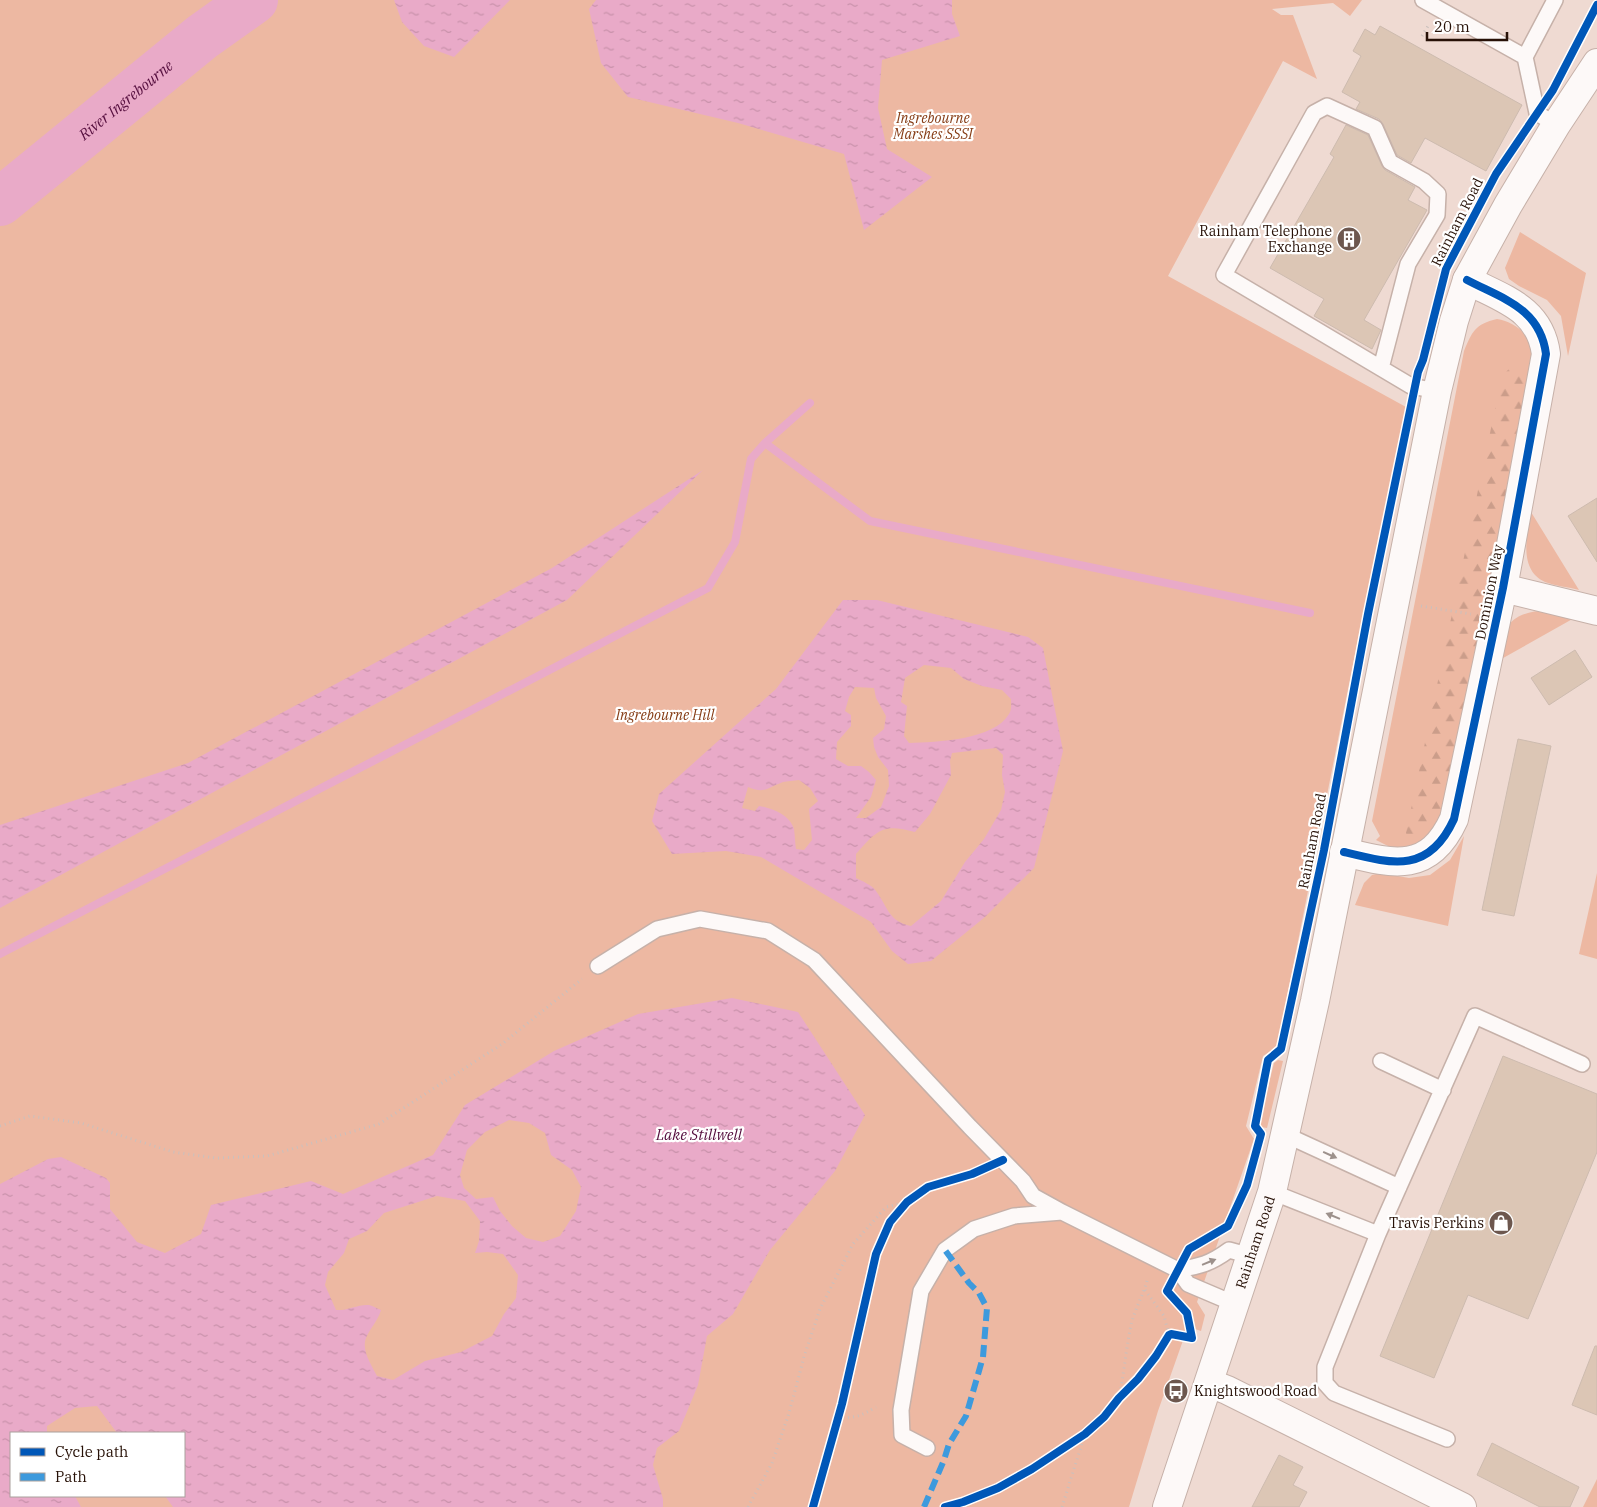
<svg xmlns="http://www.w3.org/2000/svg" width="1597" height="1507" font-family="'IBM Plex Serif',serif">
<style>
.green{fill:#edb8a2;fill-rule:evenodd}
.forest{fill:url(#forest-firs)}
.water{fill:url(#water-ripples);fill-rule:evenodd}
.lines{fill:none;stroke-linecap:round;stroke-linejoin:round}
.stream{stroke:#e9aac8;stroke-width:8}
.river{stroke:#e9aac8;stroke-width:48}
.building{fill:#dcc6b5;stroke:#cdbbaf}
.lane-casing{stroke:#c6b1a9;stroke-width:18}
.street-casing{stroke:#c6b1a9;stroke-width:30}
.primary-casing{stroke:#c6b1a9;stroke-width:30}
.path{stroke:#cac0bd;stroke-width:3;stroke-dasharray:1 4;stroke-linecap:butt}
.lane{stroke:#fdf9f8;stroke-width:15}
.street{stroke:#fdf9f8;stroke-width:28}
.primary{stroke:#fdf9f8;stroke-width:28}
.quiet{stroke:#3d9add;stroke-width:6;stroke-dasharray:12 6;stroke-linecap:butt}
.cycleway-casing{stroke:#fff;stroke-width:11}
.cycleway{stroke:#0057b8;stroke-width:8}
.oneway{fill:#9d918c}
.labels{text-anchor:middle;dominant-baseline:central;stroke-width:4.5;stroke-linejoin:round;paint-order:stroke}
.park-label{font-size:14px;font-style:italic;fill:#863c15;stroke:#fff}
.street-label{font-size:14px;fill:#271107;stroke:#fff}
.poi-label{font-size:14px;fill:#271107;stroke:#fff;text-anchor:end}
.water-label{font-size:15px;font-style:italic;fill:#540d3d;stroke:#fff}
</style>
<defs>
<pattern id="forest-firs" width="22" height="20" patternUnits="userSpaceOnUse" patternTransform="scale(1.25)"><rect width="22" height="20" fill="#edb8a2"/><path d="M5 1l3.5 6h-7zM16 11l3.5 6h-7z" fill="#cb9d8a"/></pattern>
<pattern id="water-ripples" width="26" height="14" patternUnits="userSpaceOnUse" patternTransform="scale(1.25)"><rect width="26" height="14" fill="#e9aac8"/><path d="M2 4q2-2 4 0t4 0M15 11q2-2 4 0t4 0" fill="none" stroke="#c891aa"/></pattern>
</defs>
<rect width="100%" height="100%" fill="#efdad2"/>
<!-- green -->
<path class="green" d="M 0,0 L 1362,0 L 1350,16 L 1333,3 L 1272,9 L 1281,15 L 1293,15 L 1317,79 L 1283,61 L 1168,276 L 1406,407 L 1352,669 L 1277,1047 L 1263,1056 L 1246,1126 L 1254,1139 L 1197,1302 L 1205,1315 L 1201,1331 L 1195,1329 L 1192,1315 L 1158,1411 L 1129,1507 L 0,1507 ZM 11,1433 L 184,1433 L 184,1496 L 11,1496 Z
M 1520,232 L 1586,273 L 1568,356 L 1561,316 L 1547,300 L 1519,286 L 1509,279 L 1505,268 Z
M 1497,319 C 1510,321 1523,329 1530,341 C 1534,347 1533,358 1535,366 L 1417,846 L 1394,849 L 1376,840 L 1380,836 L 1372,821 L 1464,351 C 1472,332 1475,324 1497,319 Z
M 1531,512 L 1579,590 C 1569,587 1555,586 1545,582 C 1518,570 1527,534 1531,512 Z
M 1548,610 L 1576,617 L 1496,662 C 1506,626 1506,613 1548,610 Z
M 1464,836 L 1448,926 L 1355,905 L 1364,883 L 1372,875 L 1381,873 L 1409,878 L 1430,875 L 1450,860 Z
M 1597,873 L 1597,959 L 1579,954 Z
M 1278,1060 L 1283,1061 L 1267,1128 L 1261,1127 L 1259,1123 L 1274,1063 Z
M 1597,1479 L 1597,1507 L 1583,1507 Z"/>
<!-- forest -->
<path class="forest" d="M 1522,363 L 1535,366 L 1535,383 L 1438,827 L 1417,846 L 1409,841 L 1406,833 L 1502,376 L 1511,367 Z"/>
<!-- water -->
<path class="water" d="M 394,0 L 510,0 L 454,57 L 424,46 L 402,22 Z
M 596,0 L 952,0 L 952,14 L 960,36 L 882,60 L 878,108 L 887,149 L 932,177 L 864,230 L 844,154 L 738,123 L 628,97 L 601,63 L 589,9 Z
M 703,470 L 567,600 L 0,908 L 0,825 L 188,763 L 552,568 Z
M 843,600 L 877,600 L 1028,637 L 1043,648 L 1063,751 L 1034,868 L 985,917 L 931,961 L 908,964 L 892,951 L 871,922 L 761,857 L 726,851 L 672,854 L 652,821 L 659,794 L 776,689 ZM 924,665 L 951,668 L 964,679 L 982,686 L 1002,690 L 1011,699 C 1011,703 1012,710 1009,714 C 994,740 937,742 909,743 L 904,736 L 907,706 L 901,702 L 905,678 ZM 855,687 L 874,688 L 876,698 L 886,716 L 884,729 L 873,738 L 874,747 L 878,757 L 888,770 L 889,786 L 881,807 L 866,818 L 856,818 L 871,797 L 876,780 L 869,772 L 861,766 L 848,766 L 836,759 L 837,742 L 851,726 L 851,715 L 845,711 L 849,697 ZM 996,748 L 1003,755 L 1002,775 L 1005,792 L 1001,810 L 984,839 L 965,862 L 941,901 L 911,926 C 888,921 888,907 876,891 C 872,885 862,881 856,878 L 856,854 C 877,830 883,823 915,832 L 930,814 L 951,775 L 950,761 L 952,753 ZM 799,780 L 810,788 L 818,801 L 809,809 L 812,840 L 804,850 L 796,849 C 795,843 795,836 794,829 C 790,815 772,808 759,806 L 755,811 L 742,808 L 748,787 C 765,794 767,788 783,782 C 787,781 794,781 799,780 Z
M 732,998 L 798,1012 L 865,1115 L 835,1171 L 770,1250 L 733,1314 L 707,1336 L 698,1385 L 679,1431 L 657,1448 L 653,1465 L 663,1499 L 663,1507 L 173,1507 L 165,1496 L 184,1496 L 184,1433 L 117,1433 L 97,1406 L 75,1408 L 47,1426 L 47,1433 L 11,1433 L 11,1496 L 75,1496 L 81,1507 L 0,1507 L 0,1184 L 48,1159 L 61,1157 L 106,1178 L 110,1183 L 110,1209 L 137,1242 L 165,1253 L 201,1234 L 211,1205 L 311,1181 L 343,1194 L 433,1155 L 465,1105 L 554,1051 L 638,1014 ZM 509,1120 L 529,1123 L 545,1133 L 551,1155 L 572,1170 L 581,1187 L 576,1211 L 560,1236 L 543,1242 L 526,1238 L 512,1226 L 500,1211 L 493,1197 L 476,1199 L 464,1188 L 460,1175 L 467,1150 L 485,1132 ZM 437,1196 L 465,1201 L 480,1221 L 479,1241 L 475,1253 L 487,1252 L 503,1254 L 518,1275 L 516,1298 L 504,1314 L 492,1336 L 461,1352 L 425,1361 L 393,1380 L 377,1376 C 372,1366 361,1350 366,1338 C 370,1328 378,1321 381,1310 C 378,1309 373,1306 369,1305 C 358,1304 347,1311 336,1310 L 325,1285 L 328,1272 L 344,1253 L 349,1239 L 367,1231 L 384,1213 Z"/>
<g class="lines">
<!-- stream -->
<path class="stream" d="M 765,443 L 870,521 L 1310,613
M 0,954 L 708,588 L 735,542 L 751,459 L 765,443 L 810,403"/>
<!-- river -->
<path class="river" id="s1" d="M 0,202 L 202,37 L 254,0"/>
</g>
<!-- building -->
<path class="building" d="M 1380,26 L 1522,105 L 1486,171 L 1425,138 L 1411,163 L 1397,155 L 1383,124 L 1379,119 L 1356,109 L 1360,102 L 1342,92 L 1361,56 L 1353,51 L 1365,29 L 1375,35 Z
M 1346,125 L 1368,135 L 1382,166 L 1385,170 L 1415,187 L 1408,200 L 1427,210 L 1364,320 L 1381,330 L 1372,349 L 1314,316 L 1324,299 L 1270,268 L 1334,157 L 1330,154 Z
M 1597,498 L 1597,562 L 1568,516 Z
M 1575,650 L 1592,677 L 1549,705 L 1531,678 Z
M 1518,739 L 1551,746 L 1514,916 L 1482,910 Z
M 1503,1056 L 1597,1094 L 1597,1152 L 1528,1319 L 1468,1295 L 1434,1378 L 1380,1356 Z
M 1595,1346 L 1597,1346 L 1597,1415 L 1572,1405 Z
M 1492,1443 L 1579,1487 L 1570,1507 L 1540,1507 L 1477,1475 Z
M 1279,1455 L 1303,1467 L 1293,1485 L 1307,1492 L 1299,1507 L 1252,1507 Z"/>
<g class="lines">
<defs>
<path id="lane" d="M 1423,0 L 1525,57 L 1555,0
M 1525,57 L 1537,113 L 1556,125
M 1381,368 L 1408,264 L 1437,215 L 1438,194 L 1424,181 L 1390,162 L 1375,128 L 1327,106 L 1314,113 L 1224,275 L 1411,386 L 1437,391
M 598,966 L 657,929 L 700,919 L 768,931 L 814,960 L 970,1127 L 1023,1181 L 1033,1196 L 1062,1212
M 1381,1061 L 1443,1090
M 1286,1135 L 1399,1187
M 1272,1192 L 1378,1234
M 1235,1304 L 1188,1284 L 1178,1270 C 1200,1266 1210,1264 1229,1250 L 1251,1256
M 1447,1439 L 1334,1393 L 1325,1383 L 1325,1367 L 1378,1234 L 1475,1016 L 1582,1064
M 927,1448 L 902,1435 L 901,1410 L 921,1291 L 945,1250 L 974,1229 L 1014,1216 L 1062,1212 L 1178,1270"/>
<path id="street" d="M 1503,588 L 1597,611
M 1344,852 C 1393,864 1429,874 1454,819 L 1503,588 L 1546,354 C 1540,308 1503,299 1467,280
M 1209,1383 L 1227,1390 L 1462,1507"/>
<g id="primary">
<path id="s2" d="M 1167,1507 L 1272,1192 L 1315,1001 L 1437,391 L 1454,321 L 1467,280 L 1508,205 L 1556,125 L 1597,63"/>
</g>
</defs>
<!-- lane casing -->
<use href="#lane" class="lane-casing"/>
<!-- street casing -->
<use href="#street" class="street-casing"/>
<!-- primary casing -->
<use href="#primary" class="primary-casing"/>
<!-- path -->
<path class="path" d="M 1422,36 L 1428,26
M 1421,606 L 1471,614
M 0,1126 L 30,1116 L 81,1123 L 173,1152 L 216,1158 L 267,1156 L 379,1124 L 502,1044 L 582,979
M 1145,1290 L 1164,1316 L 1169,1335
M 1119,1398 C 1124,1374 1126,1349 1131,1325 C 1135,1308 1144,1294 1148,1277
M 838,1418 C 855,1418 861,1416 876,1407
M 748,1507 L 772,1463 L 789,1413 L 804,1357 L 820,1309 L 853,1244 L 886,1207 L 907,1202
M 1062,1507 L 1085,1434"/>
<!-- lane -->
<use href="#lane" class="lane"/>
<!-- street -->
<use href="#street" class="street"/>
<!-- primary -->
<use href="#primary" class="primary"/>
<!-- quiet -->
<path class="quiet" d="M 924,1507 L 944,1460 L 949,1444 L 966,1416 L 983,1357 L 987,1308 L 979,1293 L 969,1283 L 945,1250"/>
<defs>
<path id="cycleway" d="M 1344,852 C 1393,864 1429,874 1454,819 L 1503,588 L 1546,354 C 1540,308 1503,299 1467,280
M 813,1507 L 842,1404 L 876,1254 L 890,1222 L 907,1202 L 928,1187 L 972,1174 L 1003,1160
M 945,1507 L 963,1502 L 998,1488 L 1032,1469 L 1085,1434 L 1104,1417 L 1119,1398 L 1138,1379 L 1156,1356 L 1169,1335 L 1171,1334 L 1192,1338 L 1187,1313 L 1167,1291 L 1189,1249 L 1228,1226 L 1247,1185 L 1261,1134 L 1255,1126 L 1268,1060 L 1281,1049 L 1324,850 L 1368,614 L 1418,372 L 1423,360 L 1446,269 L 1496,174 L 1553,90 L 1597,5"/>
</defs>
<!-- cycleway casing -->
<use href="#cycleway" class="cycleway-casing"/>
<!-- cycleway -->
<use href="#cycleway" class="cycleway"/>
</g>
<!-- one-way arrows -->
<defs><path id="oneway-solid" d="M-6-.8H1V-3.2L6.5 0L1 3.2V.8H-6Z" transform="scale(1.25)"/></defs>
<g class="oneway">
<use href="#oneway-solid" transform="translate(1330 1155) rotate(24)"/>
<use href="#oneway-solid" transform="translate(1333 1216) rotate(-158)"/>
<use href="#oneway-solid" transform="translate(1209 1262) rotate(-22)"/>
</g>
<!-- icons -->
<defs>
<symbol id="building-disc" viewBox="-11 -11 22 22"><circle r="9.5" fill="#6d574e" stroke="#fff"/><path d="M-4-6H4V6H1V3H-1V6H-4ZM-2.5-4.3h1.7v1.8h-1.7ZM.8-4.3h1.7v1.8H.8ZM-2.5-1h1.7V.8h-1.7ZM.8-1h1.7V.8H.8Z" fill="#fff"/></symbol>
<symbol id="shop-disc" viewBox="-11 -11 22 22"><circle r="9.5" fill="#6d574e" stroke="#fff"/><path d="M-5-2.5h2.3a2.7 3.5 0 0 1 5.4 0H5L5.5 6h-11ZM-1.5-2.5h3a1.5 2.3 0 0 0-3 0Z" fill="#fff"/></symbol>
<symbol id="bus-disc" viewBox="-11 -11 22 22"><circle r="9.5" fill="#6d574e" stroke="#fff"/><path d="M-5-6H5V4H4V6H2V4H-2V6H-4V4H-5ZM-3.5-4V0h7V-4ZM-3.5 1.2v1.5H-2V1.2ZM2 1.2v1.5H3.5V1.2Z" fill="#fff"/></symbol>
</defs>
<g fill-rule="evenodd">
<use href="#building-disc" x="1335" y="225" width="28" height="28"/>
<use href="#shop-disc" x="1487" y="1209" width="28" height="28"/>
<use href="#bus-disc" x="1162" y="1377" width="28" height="28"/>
</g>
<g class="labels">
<!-- park labels -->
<g class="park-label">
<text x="933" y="118">Ingrebourne<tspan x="933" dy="16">Marshes SSSI</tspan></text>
<text x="665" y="715">Ingrebourne Hill</text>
</g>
<!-- street labels -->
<g class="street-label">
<text transform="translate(1457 222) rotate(-63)">Rainham Road</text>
<text transform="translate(1489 592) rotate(-79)">Dominion Way</text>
<text transform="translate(1312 841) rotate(-79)">Rainham Road</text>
<text stroke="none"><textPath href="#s2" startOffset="279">Rainham Road</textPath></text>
</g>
<!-- poi labels -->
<g class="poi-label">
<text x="1332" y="231">Rainham Telephone<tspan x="1332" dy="16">Exchange</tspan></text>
<text x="1484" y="1223">Travis Perkins</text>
<text x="1194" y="1391" text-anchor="start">Knightswood Road</text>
</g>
<!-- water labels -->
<g class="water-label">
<text stroke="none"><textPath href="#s1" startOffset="162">River Ingrebourne</textPath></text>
<text x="699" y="1134">Lake Stillwell</text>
</g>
</g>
<!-- legend -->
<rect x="10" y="1432" width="175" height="65" fill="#ffffff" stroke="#a9a09c"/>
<rect x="20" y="1448" width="25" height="8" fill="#0057b8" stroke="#a9a09c"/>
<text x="55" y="1457" font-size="15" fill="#271107">Cycle path</text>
<rect x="20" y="1473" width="25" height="8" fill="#3d9add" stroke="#a9a09c"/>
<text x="55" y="1482" font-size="15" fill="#271107">Path</text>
<!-- scale -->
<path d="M1427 32v8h80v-8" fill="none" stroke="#271107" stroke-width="2.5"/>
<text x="1434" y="32" font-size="15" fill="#271107" stroke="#ffffff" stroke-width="4" paint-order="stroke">20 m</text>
</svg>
